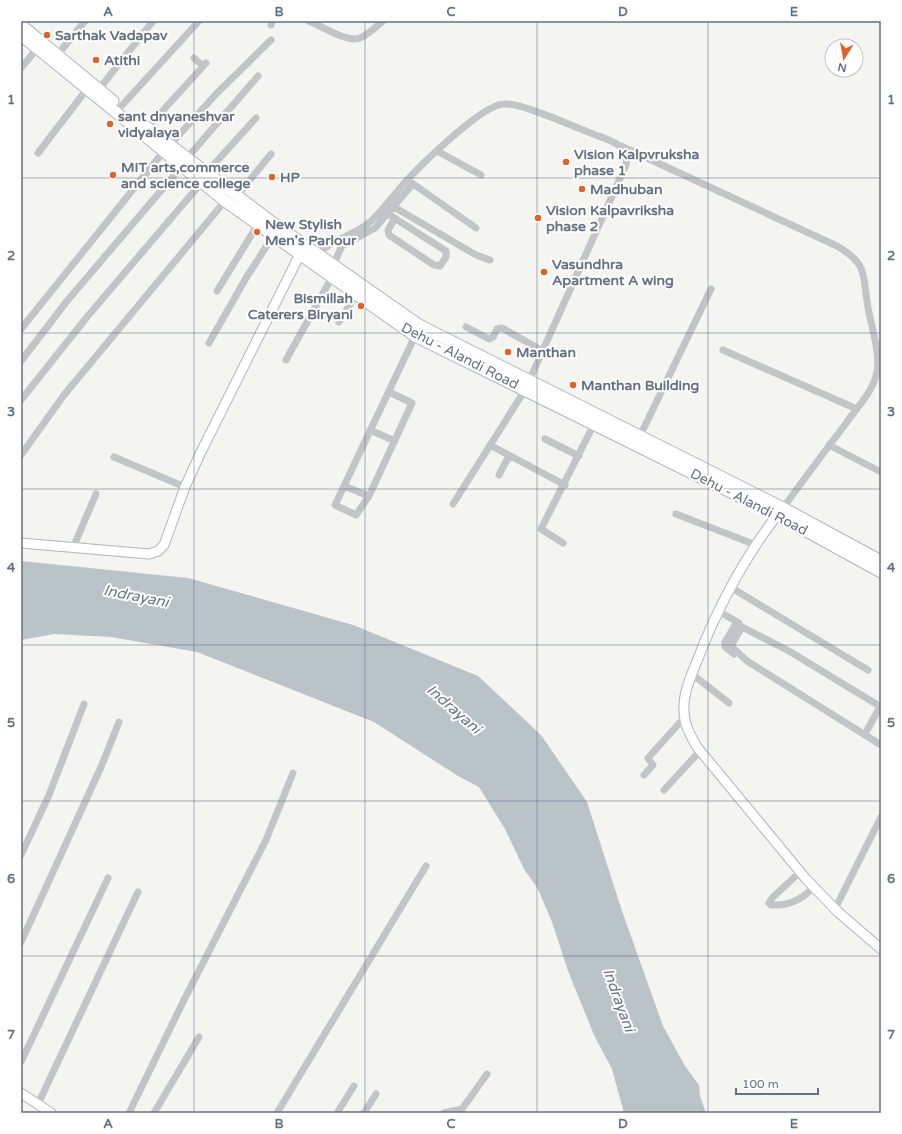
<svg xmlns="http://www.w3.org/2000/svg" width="902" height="1134" font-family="'Varela Round',sans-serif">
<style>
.water{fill:#b9c3c8}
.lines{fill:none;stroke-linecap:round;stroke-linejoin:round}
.secondary-casing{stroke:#b2b6ba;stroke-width:11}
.primary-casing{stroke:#b2b6ba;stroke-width:13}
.street{stroke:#c2c4c8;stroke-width:7}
.secondary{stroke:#fff;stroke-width:9}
.primary{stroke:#fff;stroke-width:11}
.grid{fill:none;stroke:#647180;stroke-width:1;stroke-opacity:0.55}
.poi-dot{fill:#db6429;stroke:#fff;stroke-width:1.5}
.labels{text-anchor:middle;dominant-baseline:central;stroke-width:4;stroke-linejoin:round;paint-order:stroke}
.poi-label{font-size:14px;font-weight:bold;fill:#647180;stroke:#fff;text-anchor:start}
.street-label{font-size:14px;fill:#647180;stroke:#fff}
.water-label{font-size:15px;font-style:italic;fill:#657985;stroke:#fff}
.neatline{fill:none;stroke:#647180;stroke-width:1.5}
.grid-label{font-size:13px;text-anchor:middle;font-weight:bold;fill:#647180}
</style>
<rect width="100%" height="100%" fill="#f4f4f0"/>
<!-- water -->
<path class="water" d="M 21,561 L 188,578 L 353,625 L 478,676 L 541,735 L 587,802 L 622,911 L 663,1026 L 685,1066 L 699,1085 L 700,1096 L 706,1113 L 624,1113 L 612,1069 L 594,1035 L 568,971 L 552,922 L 538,889 L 524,869 L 505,829 L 479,787 L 458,776 L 374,722 L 197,652 L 111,637 L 54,634 L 21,640 Z"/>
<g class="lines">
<defs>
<path id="secondary" d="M 781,510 C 745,556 718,606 697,661 C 691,676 683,693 684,710 C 684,724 690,735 697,747 L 806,879 L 838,912 L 881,949
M 21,543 L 149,554 L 158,551 L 164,545 L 185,487 L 200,454 L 300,254
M 21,1093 L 51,1113"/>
<path id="primary" d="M 21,25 L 113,101
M 21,35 L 225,201 L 415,336 L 777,515 L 881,572
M 142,124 L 269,220 L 419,325 L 783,508 L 881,561"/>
</defs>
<!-- secondary casing -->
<use href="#secondary" class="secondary-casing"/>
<!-- primary casing -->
<use href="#primary" class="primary-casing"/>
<!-- street -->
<path class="street" d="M 309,21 C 321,26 348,43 360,38 C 368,35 376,27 383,21
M 271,25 L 272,21
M 55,58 L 85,21
M 194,58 L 203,66
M 21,68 L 40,45
M 99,89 L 153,21
M 116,112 L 199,21
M 147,128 L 206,63
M 170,145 L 217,93 L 271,40
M 621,146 L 837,246 C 869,265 862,274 868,307 C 871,327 882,356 876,376 C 872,392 856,409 847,422 C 825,451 804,479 783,508
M 437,151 L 481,175
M 38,153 L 87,89
M 187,158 L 258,76
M 206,173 L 256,118
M 409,181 L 476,228
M 237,196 L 271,154
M 394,207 L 476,255 L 490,260
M 388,214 L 446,251 L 446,257 L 440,266 L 434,265 L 389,235 L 388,230 L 395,218
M 315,257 C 330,239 355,236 371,221 C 384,209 395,193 407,180 C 423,163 483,104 504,104 C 523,103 574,127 593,134 C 609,140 629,144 626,165 L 525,390 L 453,504
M 333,265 L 342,246 L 375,228 L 413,184
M 217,291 L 258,224
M 339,322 L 356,295
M 466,327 L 489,339 L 493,337 L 497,329 L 502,328 L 543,351
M 21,329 L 164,151
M 209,343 L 246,278 L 273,236
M 723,350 L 857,409
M 286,360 L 332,277
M 21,361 L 67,301 L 182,166
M 389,392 L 412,403 L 369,496 L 356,515 L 335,505 L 415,336
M 21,400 L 87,317 L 202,182
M 370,430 L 395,441
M 640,436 L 711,289
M 545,439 L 579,456
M 490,445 L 565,485
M 829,445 L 881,472
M 21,455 L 64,395 L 225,201
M 114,457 L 185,487
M 499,475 L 509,456
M 344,486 L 369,496
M 676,514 L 756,545
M 563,543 L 541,529 L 594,424
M 73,548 L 96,494
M 730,587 L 868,670
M 718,611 L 739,623
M 734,654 L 725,647 L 725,642 L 737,622
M 692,674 L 729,703
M 881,707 L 789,651 L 742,627 L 732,644 L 732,647 L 747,661 L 881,745
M 865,734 L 880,707
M 644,775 L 653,765 L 648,758 L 684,718
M 664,790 L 700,751
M 21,855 L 49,795 L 84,704
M 800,872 L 772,898 L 769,903 L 771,905 C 789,906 801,900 814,887
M 835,909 L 881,817
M 21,942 L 101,767 L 119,722
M 21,1062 L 108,878
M 38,1104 L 138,892
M 129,1113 L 184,1000 L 266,840 L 293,773
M 154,1113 L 199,1037
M 277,1113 C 327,1031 376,948 426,866
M 337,1113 L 354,1086
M 364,1113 L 376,1094
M 444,1113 L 462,1109 L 487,1074"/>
<!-- secondary -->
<use href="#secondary" class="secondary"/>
<!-- primary -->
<use href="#primary" class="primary"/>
</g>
<!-- grid -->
<path class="grid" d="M 194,21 L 194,1113M 365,21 L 365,1113M 537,21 L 537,1113M 708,21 L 708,1113M 21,178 L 881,178M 21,333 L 881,333M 21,489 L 881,489M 21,645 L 881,645M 21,801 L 881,801M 21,956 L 881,956"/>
<!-- markers -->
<g class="poi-dot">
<circle cx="47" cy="35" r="4"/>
<circle cx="96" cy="60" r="4"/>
<circle cx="110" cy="124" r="4"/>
<circle cx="566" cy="162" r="4"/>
<circle cx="113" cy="175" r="4"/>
<circle cx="272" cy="177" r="4"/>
<circle cx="582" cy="189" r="4"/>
<circle cx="538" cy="218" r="4"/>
<circle cx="257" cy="232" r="4"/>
<circle cx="544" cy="272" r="4"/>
<circle cx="361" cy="306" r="4"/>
<circle cx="508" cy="352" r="4"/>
<circle cx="573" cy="385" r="4"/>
</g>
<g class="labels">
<!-- poi labels -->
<g class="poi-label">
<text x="55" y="35">Sarthak Vadapav</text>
<text x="104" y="60">Atithi</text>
<text x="118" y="116">sant dnyaneshvar<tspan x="118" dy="16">vidyalaya</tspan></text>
<text x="574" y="154">Vision Kalpvruksha<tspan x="574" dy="16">phase 1</tspan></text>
<text x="121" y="167">MIT arts,commerce<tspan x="121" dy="16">and science college</tspan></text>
<text x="280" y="177">HP</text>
<text x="590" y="189">Madhuban</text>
<text x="546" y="210">Vision Kalpavriksha<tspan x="546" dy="16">phase 2</tspan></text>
<text x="265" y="224">New Stylish<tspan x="265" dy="16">Men's Parlour</tspan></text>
<text x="552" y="264">Vasundhra<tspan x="552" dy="16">Apartment A wing</tspan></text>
<text x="353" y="298" text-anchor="end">Bismillah<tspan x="353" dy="16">Caterers Biryani</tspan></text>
<text x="516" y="352">Manthan</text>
<text x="581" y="385">Manthan Building</text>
</g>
<!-- street labels -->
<g class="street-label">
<text transform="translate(460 356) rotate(27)">Dehu - Alandi Road</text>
<text transform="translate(749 502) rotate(27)">Dehu - Alandi Road</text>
</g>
<!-- water labels -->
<g class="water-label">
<text transform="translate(136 596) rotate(11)">Indrayani</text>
<text transform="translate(454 709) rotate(41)">Indrayani</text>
<text transform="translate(619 1000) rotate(70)">Indrayani</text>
</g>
</g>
<!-- border -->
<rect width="902" height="1134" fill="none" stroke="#ffffff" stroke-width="44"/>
<!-- north arrow -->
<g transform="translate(844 58) rotate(191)"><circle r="19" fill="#ffffff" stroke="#c1c6cc"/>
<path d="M0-3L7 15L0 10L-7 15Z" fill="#db6429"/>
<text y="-6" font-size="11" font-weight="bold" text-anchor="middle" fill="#647180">N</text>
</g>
<!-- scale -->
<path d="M736 1088v6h82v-6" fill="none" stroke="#647180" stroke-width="2"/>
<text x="742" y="1088" font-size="12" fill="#647180" stroke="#ffffff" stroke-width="3" paint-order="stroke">100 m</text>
<rect x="22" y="22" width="858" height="1090" class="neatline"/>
<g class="grid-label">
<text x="108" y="16">A</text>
<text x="279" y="16">B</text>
<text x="451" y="16">C</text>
<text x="623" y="16">D</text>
<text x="794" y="16">E</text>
<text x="11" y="104">1</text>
<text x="891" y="104">1</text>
<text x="11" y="260">2</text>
<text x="891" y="260">2</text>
<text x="11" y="416">3</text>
<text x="891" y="416">3</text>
<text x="11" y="572">4</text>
<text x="891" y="572">4</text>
<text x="11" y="727">5</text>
<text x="891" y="727">5</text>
<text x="11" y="883">6</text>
<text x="891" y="883">6</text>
<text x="11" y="1039">7</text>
<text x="891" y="1039">7</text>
<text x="108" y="1128">A</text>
<text x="279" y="1128">B</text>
<text x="451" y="1128">C</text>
<text x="623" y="1128">D</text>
<text x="794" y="1128">E</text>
</g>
</svg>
